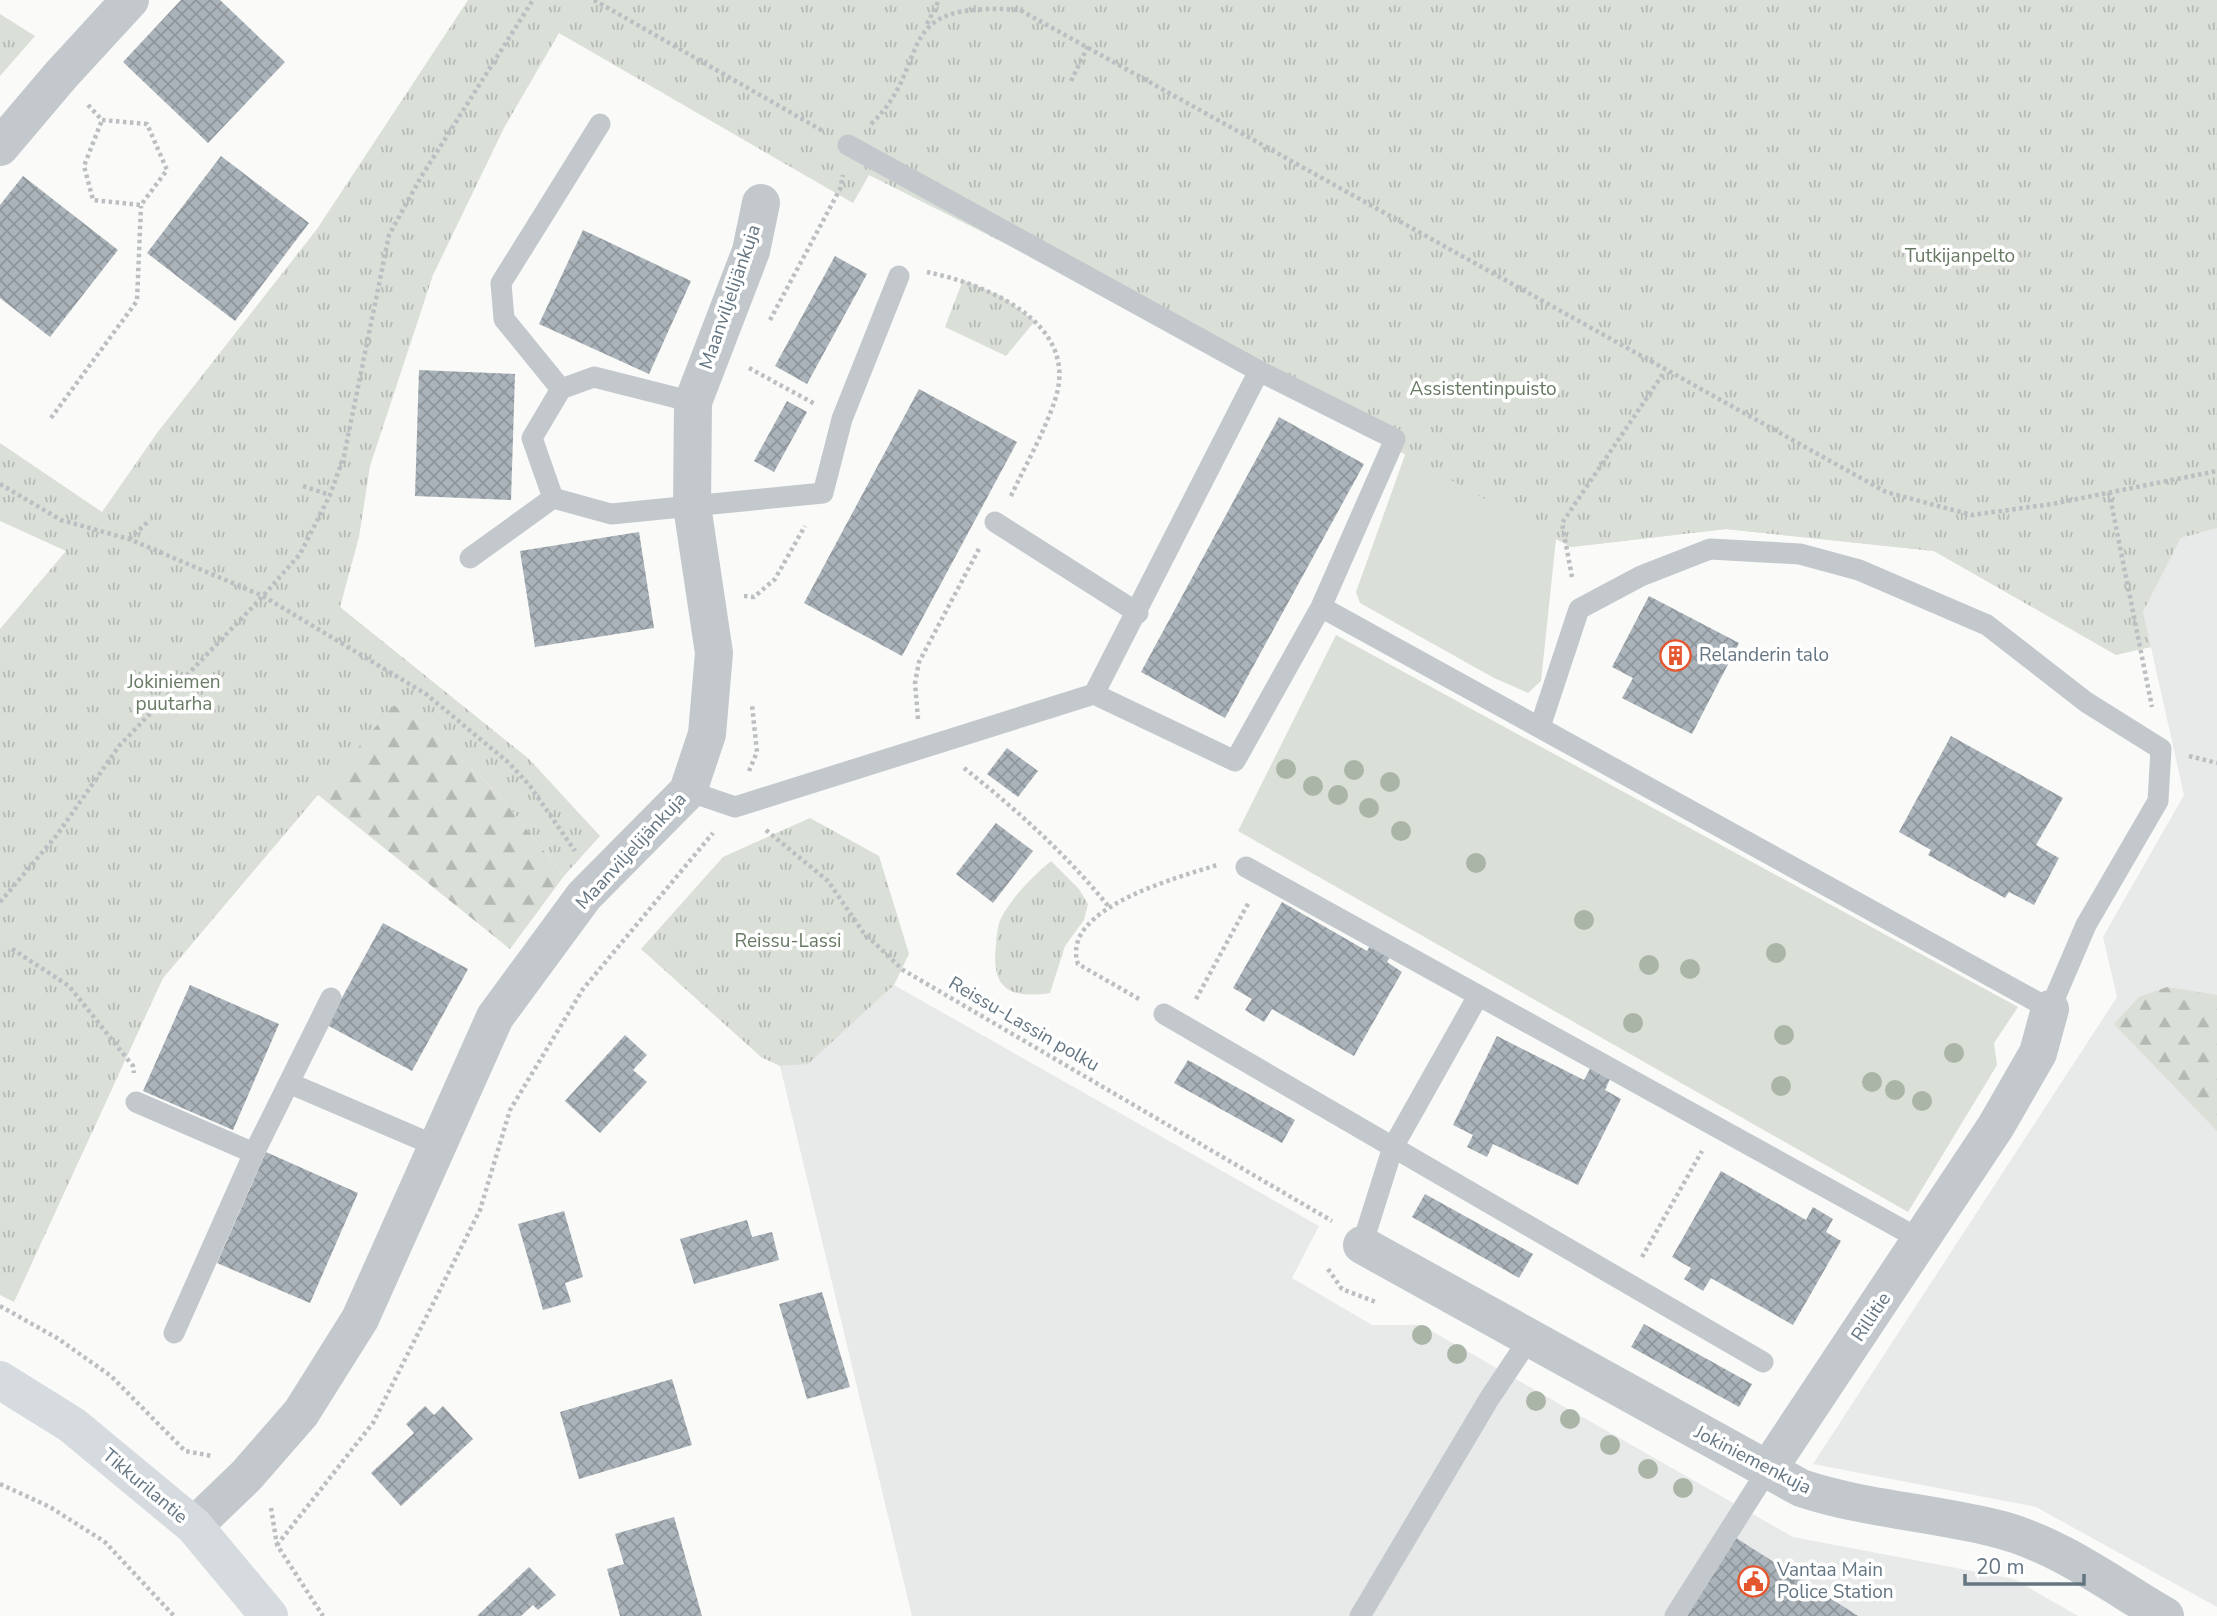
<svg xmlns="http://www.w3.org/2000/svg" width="2217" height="1616" font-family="'Nunito Sans',sans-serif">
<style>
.built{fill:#e8e9e9}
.grass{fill:#dadfd7}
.forest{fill:url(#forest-firs)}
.park{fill:url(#park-tufts)}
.building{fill:url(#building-cross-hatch)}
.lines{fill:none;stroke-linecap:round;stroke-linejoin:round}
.path{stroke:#bbbfc2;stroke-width:4.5;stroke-dasharray:3.5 3.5;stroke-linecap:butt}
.service{stroke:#c3c8cc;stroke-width:21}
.minor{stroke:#c3c8cc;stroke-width:38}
.secondary{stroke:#d6dbdf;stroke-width:38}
.tree{fill:#aab4a7}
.labels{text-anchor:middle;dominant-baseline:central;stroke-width:7;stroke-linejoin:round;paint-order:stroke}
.park-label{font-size:19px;fill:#687a64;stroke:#fff}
.street-label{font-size:19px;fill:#657683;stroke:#fff}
.poi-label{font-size:19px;fill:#657683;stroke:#fff;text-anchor:start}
</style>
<defs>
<pattern id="forest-firs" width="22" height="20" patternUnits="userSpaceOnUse" patternTransform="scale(1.75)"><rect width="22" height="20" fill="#dadfd7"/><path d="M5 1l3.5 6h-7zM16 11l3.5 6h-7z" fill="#b4b9b4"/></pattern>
<pattern id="park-tufts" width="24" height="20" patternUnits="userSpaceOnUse" patternTransform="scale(1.75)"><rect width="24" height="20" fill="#dadfd7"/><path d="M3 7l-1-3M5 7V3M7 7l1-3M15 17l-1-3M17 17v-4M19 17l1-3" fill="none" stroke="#b4b9b4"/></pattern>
<pattern id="building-cross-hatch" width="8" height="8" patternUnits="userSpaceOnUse" patternTransform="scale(1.75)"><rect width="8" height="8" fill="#aab3b9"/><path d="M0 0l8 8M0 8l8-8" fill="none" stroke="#8e969c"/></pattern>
</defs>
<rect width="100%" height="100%" fill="#fafaf8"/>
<!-- built -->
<path class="built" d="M 2217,528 L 2217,1607 L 2036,1507 L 1813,1464 L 2117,997 L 2103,937 L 2184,795 L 2143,612 L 2181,538 Z
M 894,985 L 1319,1226 L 1292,1278 L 1372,1325 L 1421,1325 L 1793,1537 L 2014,1579 L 2078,1616 L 912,1616 L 780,1066 L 808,1063 Z"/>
<!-- grass -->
<path class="grass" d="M 1516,297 L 2075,631 L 1934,551 L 1726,529 L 1571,547 L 1556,539 L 1541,681 L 1528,693 L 1494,678 L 1360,603 L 1356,592 L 1405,455 L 1437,338 Z
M 1336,635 L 2018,1007 L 1994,1043 L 1997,1065 L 1908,1212 L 1238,831 Z"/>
<!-- forest -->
<path class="forest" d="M 394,705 L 427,728 L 497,792 L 564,876 L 510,949 L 317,794 L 163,978 L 128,1050 L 36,913 Z
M 2167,987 L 2217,995 L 2217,1131 L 2114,1024 L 2139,997 Z"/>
<!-- park -->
<path class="park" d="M 468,0 L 2217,0 L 2217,528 L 2181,538 L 2143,612 L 2151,647 L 2116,655 L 1934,551 L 1726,529 L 1571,547 L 1223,353 L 869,175 L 853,203 L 559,33 L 504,128 L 433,275 L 370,466 L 359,537 L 340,607 L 529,759 L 600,836 L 564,876 L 497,792 L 427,728 L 394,705 L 163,978 L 14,1302 L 0,1295 L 0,629 L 66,551 L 0,521 L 0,443 L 102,512 L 157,433 L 317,229 Z
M 0,14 L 35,36 L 0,76 Z
M 963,280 L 1001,296 L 1035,321 L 1006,356 L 945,327 Z
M 810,818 L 879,856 L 909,954 L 894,985 L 808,1064 L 780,1066 L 761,1057 L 641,949 L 723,857 Z
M 1051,861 L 1079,889 L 1088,904 L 1084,920 L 1065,946 L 1050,993 C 1008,999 991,988 996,945 C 997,937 997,926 1001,918 C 1013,896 1032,877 1051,861 Z"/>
<!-- building -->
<path class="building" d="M 181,0 L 220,0 L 285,62 L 208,143 L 123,62 Z
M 221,156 L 309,223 L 235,321 L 147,253 Z
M 23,176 L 118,250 L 50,337 L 0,298 L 0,205 Z
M 583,230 L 691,281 L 649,374 L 539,324 Z
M 835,256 L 867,274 L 807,384 L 775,366 Z
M 419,370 L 515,374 L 511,500 L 415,496 Z
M 919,389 L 1017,442 L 902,656 L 804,603 Z
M 787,401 L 807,412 L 774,472 L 754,461 Z
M 1279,417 L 1364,464 L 1225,718 L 1141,672 Z
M 639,532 L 654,628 L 535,647 L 520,551 Z
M 1649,596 L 1739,643 L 1692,734 L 1622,698 L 1633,678 L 1612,667 Z
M 1951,736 L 2063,798 L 2036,845 L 2059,858 L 2034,905 L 2009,892 L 2005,898 L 1928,855 L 1931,850 L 1899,832 Z
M 1007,748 L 1038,771 L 1018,797 L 987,774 Z
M 996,823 L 1033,851 L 993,903 L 956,874 Z
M 1282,902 L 1367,951 L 1374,939 L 1394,950 L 1387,962 L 1402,972 L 1354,1056 L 1272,1009 L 1264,1022 L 1245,1010 L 1252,999 L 1233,988 Z
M 383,923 L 468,969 L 412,1071 L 327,1025 Z
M 190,985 L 279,1024 L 233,1130 L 143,1091 Z
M 625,1035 L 647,1055 L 633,1070 L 647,1082 L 600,1133 L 565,1101 Z
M 1497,1036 L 1584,1080 L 1591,1067 L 1611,1077 L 1605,1090 L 1621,1099 L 1578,1185 L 1493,1144 L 1487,1157 L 1467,1147 L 1473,1135 L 1453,1125 Z
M 1188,1060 L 1295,1120 L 1282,1143 L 1174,1083 Z
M 266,1152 L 358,1193 L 310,1303 L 217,1263 Z
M 1721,1171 L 1806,1220 L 1813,1207 L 1833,1219 L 1826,1232 L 1841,1241 L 1793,1325 L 1711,1278 L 1703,1291 L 1684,1279 L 1691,1268 L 1672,1257 Z
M 1425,1194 L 1533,1254 L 1519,1278 L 1412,1217 Z
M 564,1211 L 583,1277 L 565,1283 L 571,1302 L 543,1310 L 518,1224 Z
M 747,1220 L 752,1237 L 772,1232 L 779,1260 L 694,1284 L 680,1239 Z
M 822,1292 L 850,1387 L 807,1399 L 779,1304 Z
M 1644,1324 L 1752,1384 L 1739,1407 L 1631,1347 Z
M 672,1379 L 692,1445 L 579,1479 L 560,1412 Z
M 425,1406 L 434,1415 L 443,1406 L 473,1439 L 401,1506 L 371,1473 L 414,1433 L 406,1424 Z
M 674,1517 L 702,1616 L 620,1616 L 607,1569 L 624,1564 L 615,1534 Z
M 1733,1536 L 1858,1616 L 1682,1616 Z
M 529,1567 L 556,1595 L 538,1610 L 533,1605 L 521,1616 L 477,1616 Z"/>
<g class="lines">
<!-- path -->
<path class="path" d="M 594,0 L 823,131
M 927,24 L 939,0
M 1071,81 L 1088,46
M 88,105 L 102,120
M 102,120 L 147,124 L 167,170 L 141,205 L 93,200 L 84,166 Z
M 871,124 C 936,62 885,0 1020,10 L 1886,492 L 1972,515 L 2052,504 L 2217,471
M 927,272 C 985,284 1081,322 1055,400 C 1044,433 1025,466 1010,498
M 770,320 L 840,189 L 843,175
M 749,368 L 815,404
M 51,418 L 137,301 L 141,206
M 0,484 L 61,520 L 129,539 L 263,596 L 426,694 L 509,763 L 530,786 L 575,851
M 303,486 L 330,495
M 2109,492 L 2152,707
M 129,539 L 150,520
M 1572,577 L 1562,523 L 1665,371
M 744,596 L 754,597 L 775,579 L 805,526
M 918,719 L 915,683 L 919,662 L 980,547
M 2189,756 L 2217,763
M 964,768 C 1017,810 1066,854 1109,907
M 749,771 L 757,752 L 752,705
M 766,830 L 828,881 L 863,932 L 903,970 L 1332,1221
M 0,902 L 57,835 L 119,746 L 263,596 L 300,554 L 330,495 L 344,456 L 389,235 L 421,177 L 533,0
M 12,949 L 69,986 L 133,1066 L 134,1073
M 1139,999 L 1078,964 C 1059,908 1180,877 1217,865
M 1196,999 L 1249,902
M 1642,1257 L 1702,1151
M 1328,1269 L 1342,1289 L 1376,1302
M 0,1306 L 57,1338 L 111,1376 L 185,1451 L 212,1456
M 0,1484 L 50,1507 L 105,1542 L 174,1616
M 271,1508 L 277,1545 L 323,1616
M 277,1545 L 373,1423 L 480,1210 L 510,1110 L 583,989 L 713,833"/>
<!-- service -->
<path class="service" d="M 848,145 L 1259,371
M 561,389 L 504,319 L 501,283 L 600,124
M 693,402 L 594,377 L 561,389 L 532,438 L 553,498 L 611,514 L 823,493 L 842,419 L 899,276
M 995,522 L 1138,613
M 470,558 L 553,498
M 1321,607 L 2050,1009 L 2086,925 L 2158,801 L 2161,749 L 2086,702 L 1987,625 L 1859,570 L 1800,554 L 1710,549 L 1641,576 L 1579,609 L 1540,727
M 688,791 L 735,807 L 1094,694 L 1235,761 L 1321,607 L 1395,439 L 1259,371 L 1094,694
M 1246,867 L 1923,1241
M 1164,1014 L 1763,1362
M 289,1083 L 436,1146
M 136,1102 L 254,1153
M 1362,1245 L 1393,1147 L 1478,996
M 174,1333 L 254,1153 L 331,998
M 1360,1616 L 1489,1399 L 1529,1339
M 1675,1616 L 1767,1471"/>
<!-- minor -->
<path class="minor" d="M 0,147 L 61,75 L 130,0
M 1362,1245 L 1801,1488 C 1864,1509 1930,1512 1994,1528 C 2055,1542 2112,1585 2165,1616
M 1767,1471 L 1996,1126 L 2038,1053 L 2050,1009
M 194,1526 L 246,1476 L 301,1413 L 360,1319 L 495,1017 L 584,896 L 688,791 L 707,734 L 714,653 L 692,506 L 693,402 L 751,251 L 761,203"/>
<!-- secondary -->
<path class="secondary" d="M 0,1380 L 72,1425 L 194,1526 L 269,1616"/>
</g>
<!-- trees -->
<g class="tree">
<circle cx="1286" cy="769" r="10"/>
<circle cx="1354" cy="770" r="10"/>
<circle cx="1390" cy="782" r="10"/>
<circle cx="1313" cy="786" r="10"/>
<circle cx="1338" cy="795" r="10"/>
<circle cx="1369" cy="808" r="10"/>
<circle cx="1401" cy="831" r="10"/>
<circle cx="1476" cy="863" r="10"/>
<circle cx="1584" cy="920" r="10"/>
<circle cx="1776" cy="953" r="10"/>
<circle cx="1649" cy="965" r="10"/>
<circle cx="1690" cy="969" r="10"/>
<circle cx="1633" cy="1023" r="10"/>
<circle cx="1784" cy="1035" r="10"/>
<circle cx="1954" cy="1053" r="10"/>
<circle cx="1872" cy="1082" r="10"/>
<circle cx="1781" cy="1086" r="10"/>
<circle cx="1895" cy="1090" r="10"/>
<circle cx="1922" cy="1101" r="10"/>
<circle cx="1422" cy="1335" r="10"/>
<circle cx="1457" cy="1354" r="10"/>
<circle cx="1536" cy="1401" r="10"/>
<circle cx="1570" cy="1419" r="10"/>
<circle cx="1610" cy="1445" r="10"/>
<circle cx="1648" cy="1469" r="10"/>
<circle cx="1683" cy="1488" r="10"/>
</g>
<!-- icons -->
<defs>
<symbol id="building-ring" viewBox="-11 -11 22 22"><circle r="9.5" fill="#fff" stroke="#e4572e" stroke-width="1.5"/><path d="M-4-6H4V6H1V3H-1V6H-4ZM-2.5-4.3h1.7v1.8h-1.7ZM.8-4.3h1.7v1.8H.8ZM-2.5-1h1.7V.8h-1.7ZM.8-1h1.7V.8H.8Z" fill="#e4572e"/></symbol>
<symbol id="civic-ring" viewBox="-11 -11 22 22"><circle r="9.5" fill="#fff" stroke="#e4572e" stroke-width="1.5"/><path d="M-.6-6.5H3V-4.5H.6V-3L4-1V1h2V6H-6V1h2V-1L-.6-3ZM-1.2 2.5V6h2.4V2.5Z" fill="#e4572e"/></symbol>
</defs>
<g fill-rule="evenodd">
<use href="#building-ring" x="1658" y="638" width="35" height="35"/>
<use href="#civic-ring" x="1736" y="1564" width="35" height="35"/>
</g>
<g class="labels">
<!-- park labels -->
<g class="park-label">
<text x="1960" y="256">Tutkijanpelto</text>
<text x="1483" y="389">Assistentinpuisto</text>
<text x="174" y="682">Jokiniemen<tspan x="174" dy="22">puutarha</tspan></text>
<text x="788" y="941">Reissu-Lassi</text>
</g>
<!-- street labels -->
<g class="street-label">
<text transform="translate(730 297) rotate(-71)">Maanviljelijänkuja</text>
<text transform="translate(631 851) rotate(-47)">Maanviljelijänkuja</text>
<text transform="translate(1024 1024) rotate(30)">Reissu-Lassin polku</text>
<text transform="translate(1871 1317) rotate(-56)">Rillitie</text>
<text transform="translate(1753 1460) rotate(27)">Jokiniemenkuja</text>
<text transform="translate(145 1486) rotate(40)">Tikkurilantie</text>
</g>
<!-- poi labels -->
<g class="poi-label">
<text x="1699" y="655">Relanderin talo</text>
<text x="1777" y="1570">Vantaa Main<tspan x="1777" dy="22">Police Station</tspan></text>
</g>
</g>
<!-- scale -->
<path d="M1965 1574v10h119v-10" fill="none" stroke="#657683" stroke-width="3.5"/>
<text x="1976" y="1574" font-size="21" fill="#657683" stroke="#ffffff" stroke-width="5" paint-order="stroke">20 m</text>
</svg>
